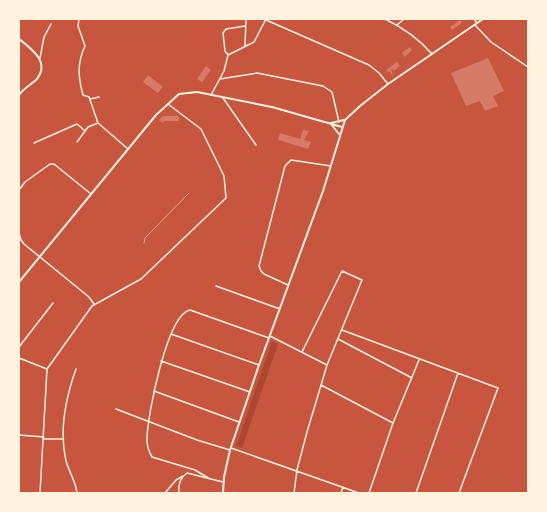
<svg xmlns="http://www.w3.org/2000/svg" width="547" height="512" font-family="'Noto Serif',serif">
<style>
.green{fill:#ae4732}
.building{fill:#d67c66}
.lines{fill:none;stroke-linecap:round;stroke-linejoin:round}
.service{stroke:#fff3e0;stroke-width:0.5}
.minor{stroke:#fff3e0;stroke-width:1.5}
.tertiary{stroke:#fff3e0;stroke-width:2}
.secondary{stroke:#fff3e0;stroke-width:2}
</style>
<rect width="100%" height="100%" fill="#c8553d"/>
<!-- green -->
<path class="green" d="M 272,341 L 278,344 L 242,448 L 236,446 Z"/>
<!-- building -->
<path class="building" d="M 460,20 L 462,23 L 452,30 L 450,27 Z
M 410,47 L 412,50 L 405,57 L 402,53 Z
M 488,58 L 504,91 L 493,96 L 498,106 L 485,111 L 480,101 L 466,106 L 451,73 Z
M 397,62 L 400,66 L 394,71 L 392,69 L 391,70 L 393,74 L 392,75 L 389,71 L 388,73 L 386,70 Z
M 206,66 L 211,70 L 202,82 L 197,79 Z
M 148,75 L 163,87 L 158,93 L 143,82 Z
M 163,116 L 179,116 L 179,121 L 164,121 L 163,123 L 159,120 Z
M 303,130 L 309,131 L 304,140 L 311,142 L 308,149 L 278,140 L 280,133 L 300,139 Z"/>
<g class="lines">
<!-- service -->
<path class="service" d="M 144,243 L 145,238 L 189,193"/>
<!-- minor -->
<path class="minor" d="M 79,19 L 78,26 L 85,46 C 77,63 78,77 83,95 L 89,97 L 98,123 L 128,149
M 385,19 C 404,28 418,38 432,54
M 474,19 L 477,23
M 266,20 L 369,65 L 379,73 L 388,84
M 397,25 L 404,19
M 475,25 L 491,42 L 528,67
M 245,46 L 246,19
M 228,55 L 225,51 L 223,33 L 226,29 L 245,26
M 40,58 L 44,37 L 51,24
M 220,79 L 257,73 L 323,86 L 332,92 L 339,122
M 211,95 L 224,71 L 228,55 L 254,42 L 266,19
M 223,98 L 256,145
M 90,99 L 99,97
M 77,142 L 88,127 L 98,123
M 34,143 L 77,124 L 84,130
M 19,190 L 25,182 L 50,164 L 54,164 L 91,194
M 19,233 L 21,240 L 24,244 L 89,297 L 94,304
M 288,285 L 264,274 L 261,271 L 259,266 L 285,166 L 291,160 L 331,166
M 216,286 L 280,309
M 342,330 L 498,388 L 459,493
M 171,334 L 259,365
M 270,336 L 327,365
M 338,339 L 412,378
M 19,347 L 53,303
M 19,358 L 47,369
M 161,361 L 250,392
M 76,369 C 66,397 59,431 66,461 C 69,472 76,482 77,493
M 321,385 L 393,423
M 154,391 L 239,422
M 116,409 L 197,440 L 230,450
M 19,435 L 44,437
M 44,439 L 62,439
M 231,448 L 359,493
M 210,479 L 195,470 L 152,457 C 149,452 147,445 147,439 C 147,417 167,314 190,310 L 269,338
M 40,493 L 47,369 L 92,306 L 141,279 L 226,198 L 224,176 L 201,129 L 168,104
M 165,493 L 176,480 L 183,476
M 179,493 C 178,485 180,478 187,473 L 223,482
M 294,493 L 297,470 L 307,432 L 327,365 L 362,280 L 342,271 L 302,352
M 341,493 L 343,487
M 369,493 L 393,423 L 419,360
M 416,493 L 458,373"/>
<!-- tertiary -->
<path class="tertiary" d="M 19,39 C 32,49 51,63 36,80 C 30,85 23,89 19,95"/>
<!-- secondary -->
<path class="secondary" d="M 331,123 L 344,120
M 331,124 L 339,134
M 19,282 L 156,115 L 179,94 L 197,92 L 272,107 L 342,127
M 223,493 L 224,477 L 230,450 L 259,365 L 323,191 L 345,120 L 360,106 L 388,84 L 483,19"/>
</g>
<!-- border -->
<rect width="547" height="512" fill="none" stroke="#fff3e0" stroke-width="40"/>
</svg>
